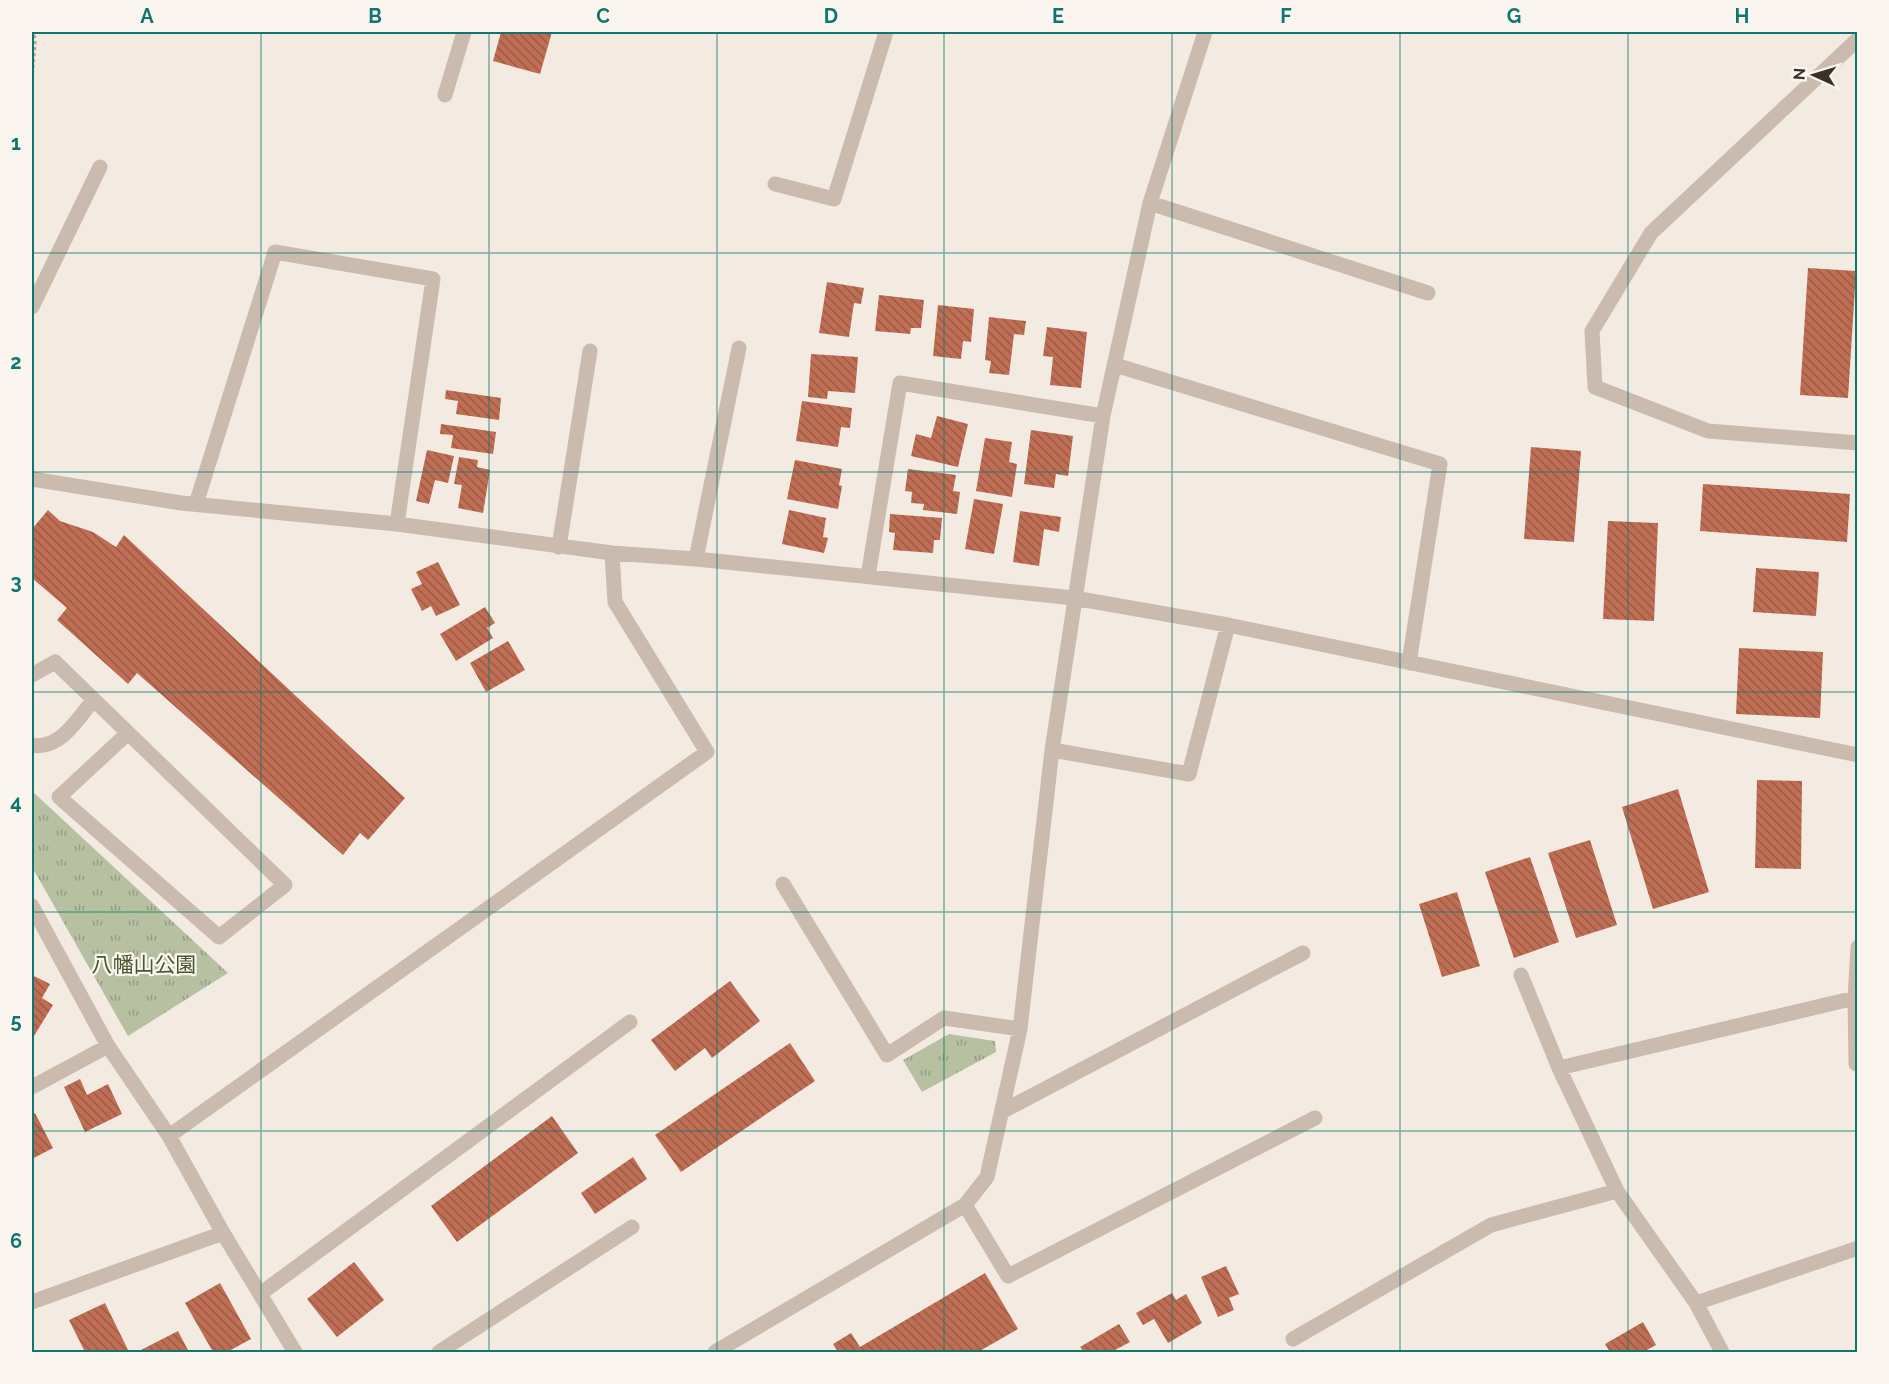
<svg xmlns="http://www.w3.org/2000/svg" width="1889" height="1384" font-family="Raleway,'Noto Sans JP',sans-serif">
<style>
.grass{fill:url(#grass-tufts)}
.building{fill:url(#building-back-hatch)}
.lines{fill:none;stroke-linecap:round;stroke-linejoin:round}
.path{stroke:#b6a598;stroke-width:4;stroke-dasharray:3 3;stroke-linecap:butt}
.minor{stroke:#cabbae;stroke-width:15}
.grid{fill:none;stroke:#0f766e;stroke-width:1.5;stroke-opacity:0.55}
.labels{text-anchor:middle;dominant-baseline:central;stroke-width:4.5;stroke-linejoin:round;paint-order:stroke}
.park-label{font-size:21px;fill:#495731;stroke:#faf5ef}
.neatline{fill:none;stroke:#0f766e;stroke-width:2}
.grid-label{font-size:20px;text-anchor:middle;font-weight:bold;fill:#0f766e}
</style>
<defs>
<pattern id="grass-tufts" width="24" height="20" patternUnits="userSpaceOnUse" patternTransform="scale(1.5)"><rect width="24" height="20" fill="#b7c1a2"/><path d="M3 7l-1-3M5 7V3M7 7l1-3M15 17l-1-3M17 17v-4M19 17l1-3" fill="none" stroke="#969d84"/></pattern>
<pattern id="building-back-hatch" width="6" height="6" patternUnits="userSpaceOnUse" patternTransform="scale(1.5)"><rect width="6" height="6" fill="#bf6e54"/><path d="M-1 5l2 2M0 0l6 6M5-1l2 2" fill="none" stroke="#9c5b46"/></pattern>
</defs>
<rect width="100%" height="100%" fill="#f3ebe2"/>
<!-- grass -->
<path class="grass" d="M 32,791 L 228,973 L 128,1036 L 32,867 Z
M 949,1034 L 995,1041 L 996,1052 L 922,1092 L 903,1060 Z"/>
<!-- building -->
<path class="building" d="M 501,32 L 552,32 L 540,74 L 493,61 Z
M 1808,268 L 1856,271 L 1848,398 L 1800,395 Z
M 827,282 L 864,288 L 861,304 L 854,303 L 849,337 L 819,333 Z
M 879,295 L 924,300 L 921,328 L 911,328 L 910,334 L 875,331 Z
M 938,305 L 974,309 L 971,342 L 963,341 L 961,359 L 933,356 Z
M 989,317 L 1026,321 L 1024,335 L 1014,334 L 1009,375 L 989,373 L 991,361 L 985,360 Z
M 1047,327 L 1087,332 L 1081,388 L 1050,385 L 1053,357 L 1043,356 Z
M 811,354 L 858,357 L 855,393 L 828,391 L 827,399 L 808,397 Z
M 446,390 L 501,398 L 499,420 L 456,414 L 458,401 L 445,399 Z
M 802,401 L 852,408 L 850,428 L 841,427 L 838,447 L 796,441 Z
M 937,416 L 968,424 L 958,467 L 911,456 L 916,434 L 931,438 Z
M 441,424 L 496,432 L 493,454 L 451,448 L 453,435 L 440,434 Z
M 1031,430 L 1073,436 L 1068,476 L 1056,474 L 1054,488 L 1024,484 Z
M 985,438 L 1012,442 L 1009,462 L 1017,464 L 1012,497 L 976,491 Z
M 1531,447 L 1581,451 L 1574,542 L 1524,539 Z
M 427,450 L 454,456 L 448,483 L 435,480 L 429,504 L 416,501 Z
M 459,457 L 478,460 L 477,467 L 490,470 L 483,513 L 458,508 L 462,485 L 454,484 Z
M 795,460 L 842,469 L 839,485 L 842,486 L 838,509 L 787,499 Z
M 908,469 L 956,475 L 953,491 L 960,492 L 957,514 L 923,510 L 924,504 L 911,503 L 912,492 L 905,491 Z
M 1703,484 L 1850,494 L 1847,542 L 1700,531 Z
M 974,499 L 1003,504 L 994,554 L 965,549 Z
M 48,510 L 60,521 L 93,532 L 116,547 L 124,535 L 405,798 L 368,840 L 360,833 L 343,855 L 137,673 L 128,684 L 57,620 L 67,608 L 32,578 L 32,529 Z
M 789,510 L 826,518 L 823,537 L 828,538 L 824,553 L 782,544 Z
M 1020,511 L 1061,517 L 1059,532 L 1044,529 L 1039,566 L 1013,562 Z
M 890,514 L 942,518 L 940,540 L 934,540 L 933,553 L 893,550 L 895,533 L 889,532 Z
M 1608,521 L 1658,523 L 1654,621 L 1603,619 Z
M 438,562 L 460,605 L 436,616 L 431,606 L 422,611 L 411,589 L 422,584 L 416,572 Z
M 1756,568 L 1819,572 L 1816,616 L 1753,612 Z
M 485,607 L 495,623 L 487,628 L 493,638 L 456,661 L 440,634 Z
M 508,641 L 525,670 L 486,692 L 470,663 Z
M 1739,648 L 1823,652 L 1820,718 L 1736,714 Z
M 1757,780 L 1802,781 L 1801,869 L 1755,868 Z
M 1678,789 L 1709,892 L 1653,909 L 1622,807 Z
M 1590,840 L 1617,925 L 1576,938 L 1548,853 Z
M 1530,857 L 1559,942 L 1514,958 L 1485,872 Z
M 1457,892 L 1480,966 L 1442,977 L 1419,904 Z
M 32,975 L 50,984 L 42,998 L 53,1005 L 34,1036 L 32,1034 Z
M 730,981 L 760,1021 L 712,1058 L 705,1048 L 675,1071 L 651,1040 Z
M 790,1043 L 815,1081 L 681,1172 L 655,1135 Z
M 80,1079 L 87,1095 L 108,1084 L 122,1114 L 85,1132 L 64,1087 Z
M 35,1113 L 53,1148 L 32,1159 L 32,1115 Z
M 552,1116 L 578,1153 L 457,1242 L 431,1206 Z
M 633,1157 L 647,1179 L 595,1214 L 581,1193 Z
M 354,1262 L 384,1300 L 337,1337 L 307,1299 Z
M 1226,1266 L 1239,1294 L 1229,1298 L 1234,1310 L 1218,1317 L 1201,1277 Z
M 985,1273 L 1018,1329 L 978,1352 L 838,1352 L 833,1344 L 851,1333 L 860,1347 Z
M 220,1283 L 251,1339 L 227,1352 L 213,1352 L 185,1303 Z
M 1172,1293 L 1176,1300 L 1186,1294 L 1202,1323 L 1168,1343 L 1154,1319 L 1143,1325 L 1136,1313 Z
M 105,1303 L 129,1352 L 85,1352 L 69,1320 Z
M 1643,1322 L 1656,1345 L 1643,1352 L 1610,1352 L 1605,1344 Z
M 1119,1324 L 1130,1342 L 1115,1350 L 1117,1352 L 1084,1352 L 1080,1347 Z
M 178,1331 L 189,1352 L 142,1352 L 141,1350 Z"/>
<g class="lines">
<!-- path -->
<path class="path" d="M 32,74 L 35,39 L 32,32"/>
<!-- minor -->
<path class="minor" d="M 1858,39 L 1651,233 L 1592,331 L 1595,387 L 1708,431 L 1858,443
M 445,95 L 464,32
M 775,184 L 834,199 L 886,32
M 1150,203 L 1428,293
M 32,307 L 100,167
M 1115,365 L 1440,464 L 1409,663
M 32,479 L 181,503 L 397,524 L 612,553 L 615,602 L 707,752 L 169,1136
M 196,504 L 275,252 L 433,279 L 397,524
M 559,547 L 590,351
M 612,553 L 696,559 L 1074,598 L 1228,625 L 1858,755
M 696,559 L 739,348
M 868,576 L 900,383 L 1103,416
M 32,675 L 55,662 L 285,885 L 219,937 L 59,797 L 128,733
M 32,745 C 59,751 79,718 93,700
M 1052,750 L 1189,774 L 1228,625
M 783,884 L 887,1055 L 944,1018 L 1020,1029
M 32,906 L 108,1046 L 169,1136 L 223,1233 L 295,1352
M 1858,947 L 1855,998 L 1856,1064 L 1858,1064
M 1521,975 L 1559,1068 L 1617,1191 L 1696,1303 L 1722,1352
M 1559,1068 L 1855,998
M 32,1087 L 108,1046
M 1003,1111 L 1303,953
M 965,1205 L 1008,1276 L 1315,1118
M 260,1294 L 630,1022
M 32,1302 L 223,1233
M 1696,1303 L 1858,1248
M 1293,1339 L 1491,1225 L 1617,1191
M 439,1352 L 632,1227
M 715,1352 L 965,1205 L 987,1177 L 1020,1029 L 1052,750 L 1103,416 L 1150,203 L 1205,32"/>
</g>
<!-- grid -->
<path class="grid" d="M 261,32 L 261,1352M 489,32 L 489,1352M 717,32 L 717,1352M 944,32 L 944,1352M 1172,32 L 1172,1352M 1400,32 L 1400,1352M 1628,32 L 1628,1352M 32,253 L 1858,253M 32,472 L 1858,472M 32,692 L 1858,692M 32,912 L 1858,912M 32,1131 L 1858,1131"/>
<g class="labels">
<!-- park labels -->
<g class="park-label">
<text x="144" y="964">八幡山公園</text>
</g>
</g>
<!-- border -->
<rect width="1889" height="1384" fill="none" stroke="#faf5ef" stroke-width="66"/>
<!-- north arrow -->
<g transform="translate(1814 75) rotate(274)" stroke="#faf5ef" stroke-width="4.5" paint-order="stroke">
<path d="M0-4.5L10 22L0 15L-10 22Z" fill="#3a302c"/>
<text y="-9" font-size="16" font-weight="bold" text-anchor="middle" fill="#3a302c">N</text>
</g>
<rect x="33" y="33" width="1823" height="1318" class="neatline"/>
<g class="grid-label">
<text x="147" y="23">A</text>
<text x="375" y="23">B</text>
<text x="603" y="23">C</text>
<text x="831" y="23">D</text>
<text x="1058" y="23">E</text>
<text x="1286" y="23">F</text>
<text x="1514" y="23">G</text>
<text x="1742" y="23">H</text>
<text x="16" y="150">1</text>
<text x="16" y="369">2</text>
<text x="16" y="589">3</text>
<text x="16" y="809">4</text>
<text x="16" y="1028">5</text>
<text x="16" y="1248">6</text>
</g>
</svg>
